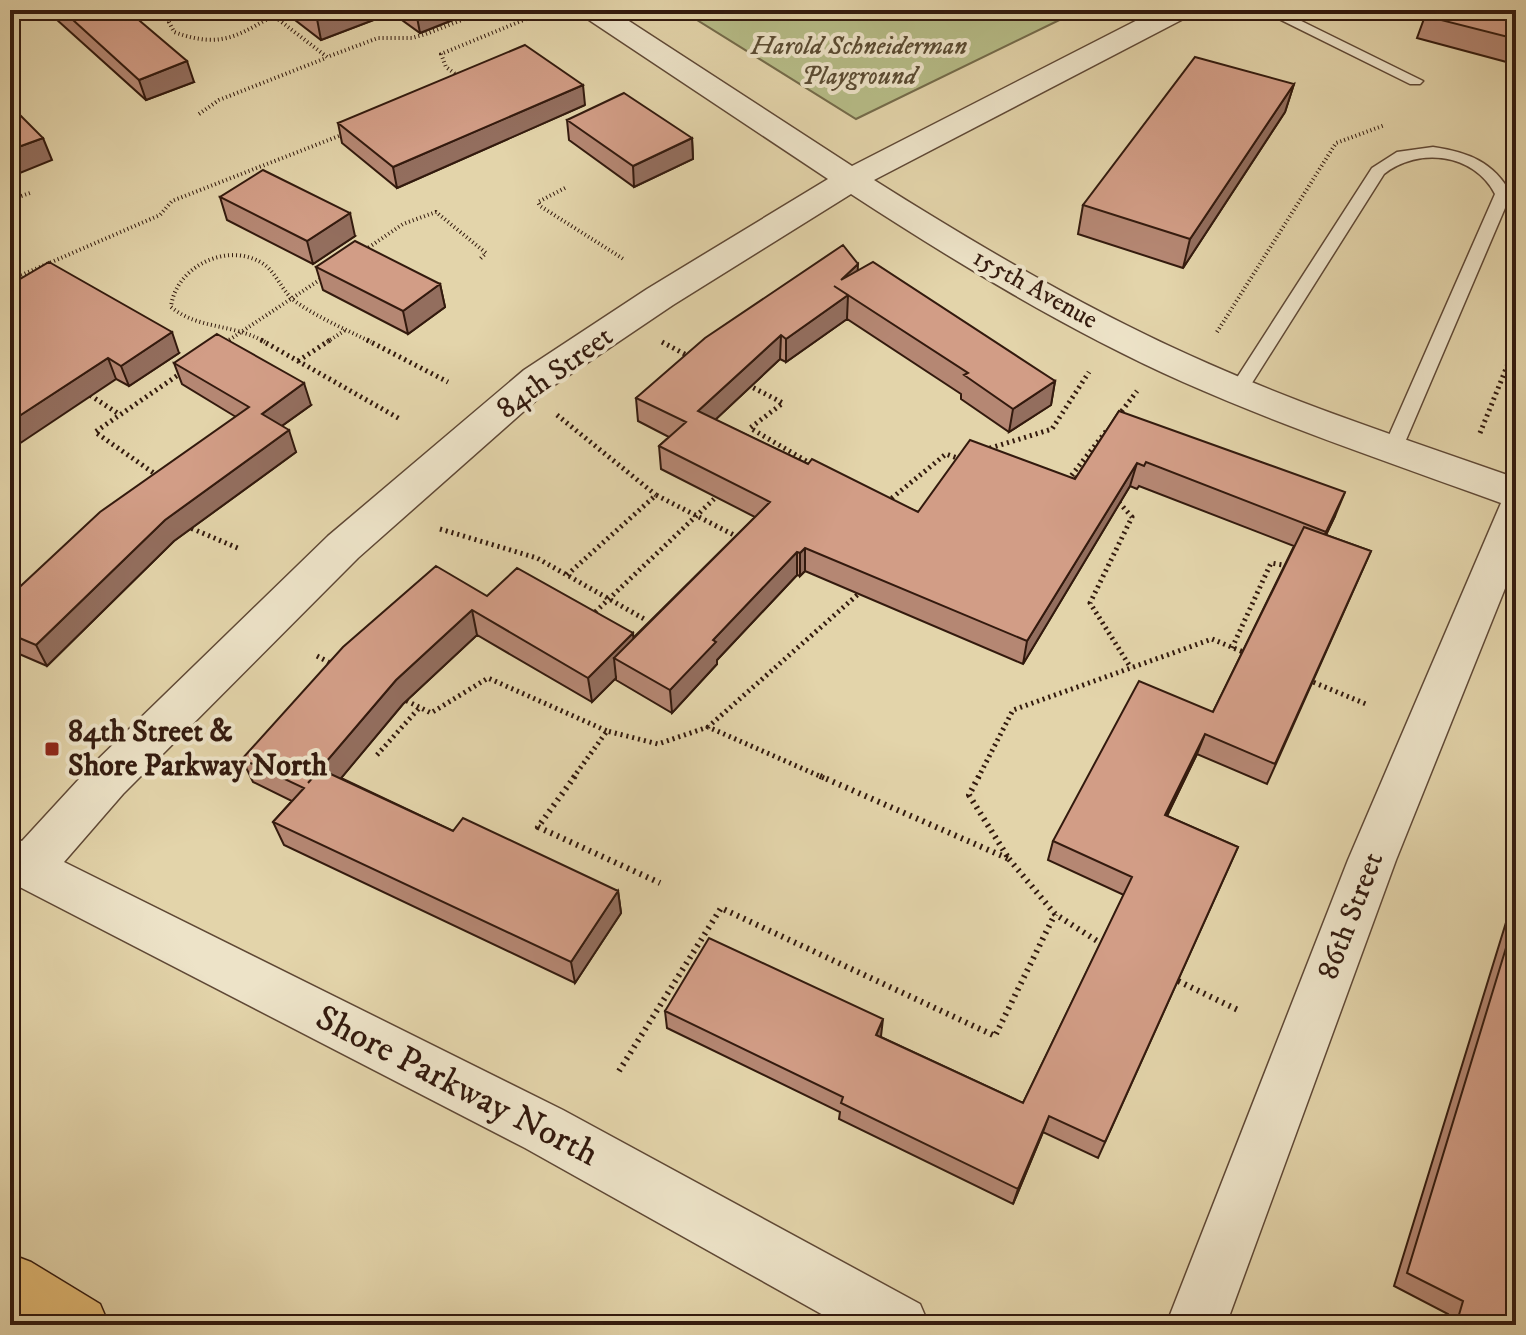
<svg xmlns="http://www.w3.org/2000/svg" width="1526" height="1335" font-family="'IM FELL DW Pica',serif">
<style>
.green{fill:#b6bc87;stroke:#746b4a;stroke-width:2}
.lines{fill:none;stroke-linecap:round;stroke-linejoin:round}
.lane-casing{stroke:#5f4835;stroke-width:3}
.street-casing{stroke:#5f4835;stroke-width:3}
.highway-casing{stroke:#331a0e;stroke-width:3}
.path-far2{stroke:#331a0e;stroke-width:4;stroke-dasharray:1 3;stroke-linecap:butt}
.path-far1{stroke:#331a0e;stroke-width:5;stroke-dasharray:2 4;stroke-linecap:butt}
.path{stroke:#331a0e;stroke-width:6;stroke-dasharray:2 5;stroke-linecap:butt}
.lane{fill:#ede3c8;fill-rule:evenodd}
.street{fill:#ede3c8;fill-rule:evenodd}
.highway{fill:#e2ba75;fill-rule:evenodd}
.wall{fill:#b58773;stroke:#331a0e;stroke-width:2}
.shaded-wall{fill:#936e5e;stroke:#331a0e;stroke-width:2}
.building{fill:#d29d86;stroke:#331a0e;stroke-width:2}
.poi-dot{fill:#8f2418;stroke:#ede3c8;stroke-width:3}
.labels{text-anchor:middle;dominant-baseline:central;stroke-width:8;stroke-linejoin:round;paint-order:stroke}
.far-park-label{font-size:26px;font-style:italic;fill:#5a4b32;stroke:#ede3c8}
.far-street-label{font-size:26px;fill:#331a0e;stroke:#ede3c8}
.street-label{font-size:30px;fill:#331a0e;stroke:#ede3c8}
.poi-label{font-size:30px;font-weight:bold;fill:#331a0e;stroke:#ede3c8;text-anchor:start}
.near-street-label{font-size:36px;fill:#331a0e;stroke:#ede3c8}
</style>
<rect width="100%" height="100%" fill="#e3d4aa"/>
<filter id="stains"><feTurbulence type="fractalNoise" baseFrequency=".0025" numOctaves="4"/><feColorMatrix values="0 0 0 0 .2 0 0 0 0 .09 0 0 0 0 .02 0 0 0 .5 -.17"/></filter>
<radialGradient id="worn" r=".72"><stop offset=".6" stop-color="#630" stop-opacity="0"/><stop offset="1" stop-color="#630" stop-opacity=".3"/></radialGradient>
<!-- green -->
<path class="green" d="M 681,10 L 1080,10 L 856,119 Z"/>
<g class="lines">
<defs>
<path id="lane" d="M 1261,10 L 1279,10 L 1423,81 L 1420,84 L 1410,84 Z
M 1433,147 C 1468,152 1494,162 1511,194 L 1400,454 L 1386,454 L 1383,449 L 1495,194 C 1474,153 1418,147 1384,174 L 1245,394 L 1231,394 L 1229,390 L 1372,168 L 1397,152 Z"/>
<path id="street" d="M 579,10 L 612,10 L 852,166 L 1157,10 L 1193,10 L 1189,16 L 874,180 C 982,248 1092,313 1209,364 C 1309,408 1413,442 1516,478 L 1516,561 L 1396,860 L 1226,1325 L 1166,1325 L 1348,860 L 1501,503 C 1394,464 1287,428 1183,382 C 1067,330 957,263 851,194 L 673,305 L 550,388 L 358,558 L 123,794 L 64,862 L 563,1110 L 920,1304 L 929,1325 L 841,1325 L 525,1148 L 10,882 L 10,837 L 22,841 L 91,766 L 328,536 L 524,370 L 647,289 L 828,179 L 583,16 Z"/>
<path id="highway" d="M 10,1254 L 31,1262 L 100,1304 L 109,1325 L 24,1325 L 10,1316 Z"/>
</defs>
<!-- lane casing -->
<use href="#lane" class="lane-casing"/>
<!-- street casing -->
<use href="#street" class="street-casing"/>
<!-- highway casing -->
<use href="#highway" class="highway-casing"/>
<!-- path-far2 -->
<path class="path-far2" d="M 171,10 L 169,22 L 174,32 C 226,51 241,32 284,10
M 266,10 L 327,57 L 378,38 L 412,38 L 426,34 L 487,10
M 458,76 L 446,67 L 441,54 L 538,14
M 199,114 L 219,100 L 326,58
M 565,188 L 538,202 L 540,206 L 625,260
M 10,200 L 30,193
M 362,252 L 403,224 L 436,212 L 486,253 L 479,260
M 10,280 L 160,215 L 172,201 L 344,134
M 1217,332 L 1336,143 L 1385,125
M 226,342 L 324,277
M 265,342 C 232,323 199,330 171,307 C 175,268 226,241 262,263 C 278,273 282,294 299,304 C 321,319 347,330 371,342
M 327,342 L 347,329"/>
<!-- path-far1 -->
<path class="path-far1" d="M 261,340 L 400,419
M 367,340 L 448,382
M 226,342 L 229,340
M 662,342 L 692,358
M 298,361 L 330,340
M 748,385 L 783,403 L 750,428 L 813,465
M 85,392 L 119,414
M 557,415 L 656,495
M 1118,416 L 1137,391
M 1480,433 L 1516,344
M 984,450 L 1052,429 L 1089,372
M 158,476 L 95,432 L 181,373
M 1081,481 L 1071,476 L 1107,430
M 1115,498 L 1132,517 L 1090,603 L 1131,668
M 887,502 L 946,454 L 957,458 L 963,456
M 186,526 L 240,549
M 440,529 L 537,558 L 646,620
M 567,575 L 656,495 L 734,535
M 591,616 L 714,499
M 1232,648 L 1271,563 L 1283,565
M 317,656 L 334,665
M 1308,680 L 1366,704
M 401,698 L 431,713 L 488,678 L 607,731
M 377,755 L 420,707
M 573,778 L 607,731 L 658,744 L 708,727
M 824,778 L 708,727 L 864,589
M 978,778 L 1013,710 L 1212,639 L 1248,654"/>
<!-- path -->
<path class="path" d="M 575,776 L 538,827 L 660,883
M 820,776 L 1009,859 L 969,795 L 979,776
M 1009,859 L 1055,914 L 1105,946
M 1172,978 L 1240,1011
M 619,1071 L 721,908 L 995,1036 L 1055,914"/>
<!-- lane -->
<use href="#lane" class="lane"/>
<!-- street -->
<use href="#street" class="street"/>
<!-- highway -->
<use href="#highway" class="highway"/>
</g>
<!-- wall -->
<path class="wall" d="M 46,10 L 127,10 L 194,82 L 146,100 Z
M 282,10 L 478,10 L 420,33 L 392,13 L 321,40 Z
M 1516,10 L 1516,60 L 1514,64 L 1417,38 L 1425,16 Z
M 1294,84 L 1285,112 L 1183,268 L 1078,234 L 1083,205 Z
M 585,105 L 397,188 L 342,143 L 338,123 Z
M 567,120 L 692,138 L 693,159 L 634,187 L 569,140 Z
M 220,197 L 355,236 L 313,264 L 227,220 Z
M 316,267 L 440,284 L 445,307 L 408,334 L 323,290 Z
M 858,270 L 1055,381 L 1051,405 L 1009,432 L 961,399 L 961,394 L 847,319 L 786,362 L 780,359 L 715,420 L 808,464 L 918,512 L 1075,479 L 1119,411 L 1335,516 L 1326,535 L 1371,551 L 1267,784 L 1197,754 L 1167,816 L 1238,847 L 1098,1158 L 1043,1132 L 1013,1204 L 839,1119 L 840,1112 L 667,1028 L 665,1011 L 881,1037 L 1023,1103 L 1124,895 L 1048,860 L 1053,841 L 1213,712 L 1294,546 L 1139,486 L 1137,489 L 1130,486 L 1023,664 L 805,571 L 800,576 L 797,575 L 717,660 L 717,664 L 672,713 L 616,680 L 616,678 L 592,702 L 477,635 L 403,704 L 341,778 L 453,831 L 618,891 L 621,913 L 575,983 L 284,845 L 273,822 L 292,801 L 253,782 L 242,759 L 487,596 L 633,633 L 633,638 L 755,517 L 661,469 L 659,446 L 669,437 L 638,421 L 636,398 Z
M 10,285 L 179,353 L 129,386 L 116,379 Z
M 174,363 L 311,405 L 282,426 L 296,452 L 174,541 L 47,666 L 10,650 L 10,596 L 236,417 L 182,384 Z
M 1516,890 L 1516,1312 L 1513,1325 L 1445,1325 L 1448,1314 L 1394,1286 Z"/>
<!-- shaded-wall -->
<path class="shaded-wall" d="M 342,10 L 391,10 L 392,13 L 321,40 L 317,19 Z
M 422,10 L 478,10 L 420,33 L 416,12 Z
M 187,61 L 194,82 L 146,100 L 139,80 Z
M 1294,84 L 1285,112 L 1183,268 L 1190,239 Z
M 583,85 L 585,105 L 397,188 L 393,167 Z
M 43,138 L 52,160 L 10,177 L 10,150 Z
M 692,138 L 693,159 L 634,187 L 633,166 Z
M 350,213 L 355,236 L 313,264 L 307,241 Z
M 858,264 L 857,288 L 841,280 Z
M 440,284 L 445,307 L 408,334 L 403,311 Z
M 848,295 L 847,319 L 786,362 L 786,339 Z
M 172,332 L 179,353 L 129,386 L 121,366 Z
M 781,335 L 780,359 L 699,435 L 698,411 Z
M 108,358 L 116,379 L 10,450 L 10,422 Z
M 1055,381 L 1051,405 L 1009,432 L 1013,409 Z
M 304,383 L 311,405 L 269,435 L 262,414 Z
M 289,430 L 296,452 L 174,541 L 47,666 L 36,645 L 165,520 Z
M 1137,463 L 1130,486 L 1023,664 L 1027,641 Z
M 1345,492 L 1335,516 L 1316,555 L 1326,532 Z
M 805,548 L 805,571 L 800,576 L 800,553 Z
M 797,552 L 797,575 L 717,660 L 717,664 L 672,713 L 670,690 L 713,640 Z
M 472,610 L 477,635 L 403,704 L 317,807 L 308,783 L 396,680 Z
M 633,633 L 635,658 L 614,658 L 616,678 L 592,702 L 588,678 Z
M 1205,734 L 1197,754 L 1158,834 L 1165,815 Z
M 618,891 L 621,913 L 575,983 L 571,962 Z
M 883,1019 L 881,1036 L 874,1052 L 876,1035 Z
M 1049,1116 L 1043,1132 L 1013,1204 L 1018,1189 Z"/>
<!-- building -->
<path class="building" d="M 62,10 L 127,10 L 187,61 L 139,80 Z
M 304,10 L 342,10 L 317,19 Z
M 1429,10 L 1516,10 L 1516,39 L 1425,16 Z
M 525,45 L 583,85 L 393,167 L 338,123 Z
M 1195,57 L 1294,84 L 1190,239 L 1083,205 Z
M 624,93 L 692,138 L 633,166 L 567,120 Z
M 10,105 L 43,138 L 10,150 Z
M 263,170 L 350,213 L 307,241 L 220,197 Z
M 355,241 L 440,284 L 403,311 L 316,267 Z
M 843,245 L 858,264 L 841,280 L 873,262 L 1055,381 L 1013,409 L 964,375 L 968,373 L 834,286 L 848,295 L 786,339 L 781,335 L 698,411 L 808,464 L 812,459 L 918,512 L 970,440 L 1075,479 L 1119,411 L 1345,492 L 1326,532 L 1146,462 L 1144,466 L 1137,463 L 1027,641 L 805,548 L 800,553 L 797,552 L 713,640 L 716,642 L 670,690 L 614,658 L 770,502 L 659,446 L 686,422 L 636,398 L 705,338 Z
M 49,262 L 172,332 L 121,366 L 108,358 L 10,422 L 10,285 Z
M 217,334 L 304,383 L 262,414 L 289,430 L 165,520 L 36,645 L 10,634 L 10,596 L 100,512 L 249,407 L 174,363 Z
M 1304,527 L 1371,551 L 1275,764 L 1205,734 L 1165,815 L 1238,847 L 1105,1142 L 1049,1116 L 1018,1189 L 841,1103 L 843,1097 L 665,1011 L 709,938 L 883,1019 L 876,1035 L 1023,1103 L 1132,877 L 1053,841 L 1139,681 L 1213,712 Z
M 436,566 L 487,596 L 517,568 L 633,633 L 588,678 L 472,610 L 396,680 L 308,783 L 320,769 L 453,831 L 463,818 L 618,891 L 571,962 L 273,822 L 304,788 L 242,759 L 343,647 Z
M 1516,915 L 1516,1312 L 1513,1325 L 1456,1325 L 1463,1301 L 1407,1273 Z"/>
<!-- markers -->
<rect class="poi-dot" x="44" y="741" width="16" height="16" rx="4"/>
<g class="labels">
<!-- far-park labels -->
<g class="far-park-label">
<text x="859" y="46">Harold Schneiderman<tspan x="859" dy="30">Playground</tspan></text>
</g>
<!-- far-street labels -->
<g class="far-street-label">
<text transform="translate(1035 289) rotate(29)">155th Avenue</text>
</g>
<!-- street labels -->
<g class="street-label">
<text transform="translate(555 373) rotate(-36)">84th Street</text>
<text transform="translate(1351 916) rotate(-69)">86th Street</text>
</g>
<!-- poi labels -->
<g class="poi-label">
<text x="68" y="732">84th Street &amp;<tspan x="68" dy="34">Shore Parkway North</tspan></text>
</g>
<!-- near-street labels -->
<g class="near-street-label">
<text transform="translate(457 1086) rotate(27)">Shore Parkway North</text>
</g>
</g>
<!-- margin -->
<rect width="1526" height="1335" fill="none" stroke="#e3d4aa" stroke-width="40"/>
<rect x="12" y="12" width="1502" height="1311" fill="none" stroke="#331a0e" stroke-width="4"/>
<rect x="20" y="20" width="1486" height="1295" fill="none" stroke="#331a0e" stroke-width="2"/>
<rect width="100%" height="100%" filter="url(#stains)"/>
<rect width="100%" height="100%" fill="url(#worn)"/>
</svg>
